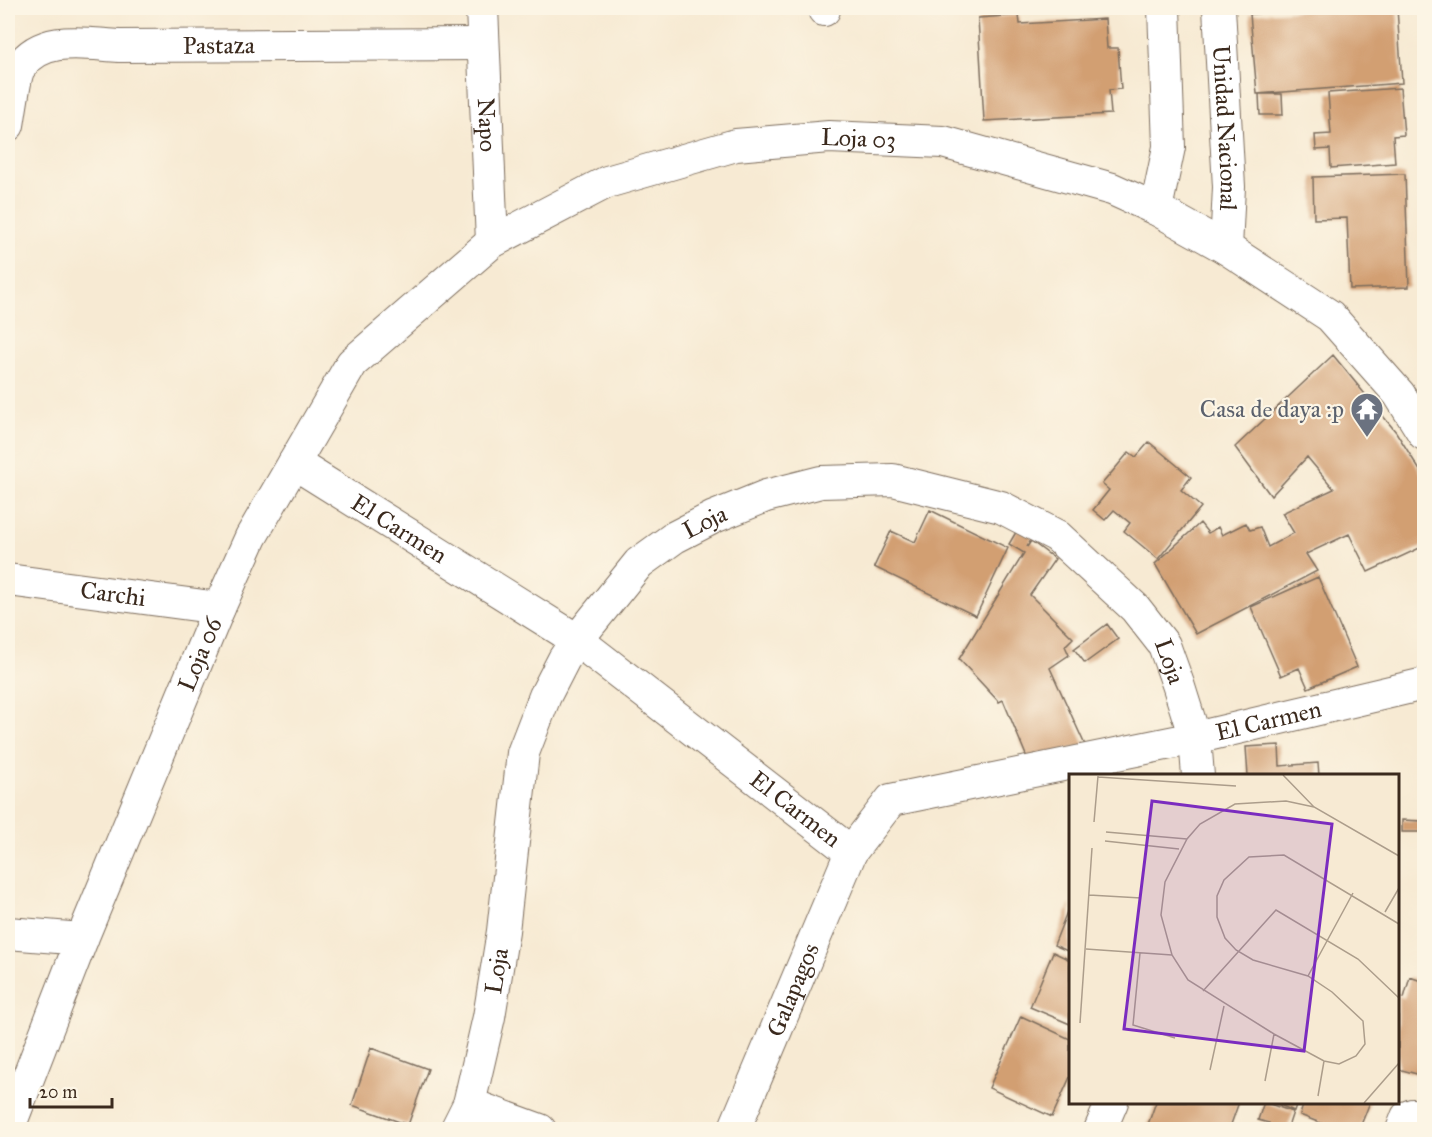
<svg xmlns="http://www.w3.org/2000/svg" width="1432" height="1137" font-family="'IM FELL Great Primer',serif">
<style>
.building{fill:#d29f72}
.lines{fill:none;stroke-linecap:round;stroke-linejoin:round}
.minor-casing{stroke:#7d6d5d;stroke-width:34}
.minor{stroke:#fff;stroke-width:32}
.labels{text-anchor:middle;dominant-baseline:central;stroke-width:4.5;stroke-linejoin:round;paint-order:stroke}
.street-label{font-size:24px;fill:#3b2a1e;stroke:#fcf5e5}
.worship-label{font-size:24px;fill:#5b616d;stroke:#fcf5e5;text-anchor:end}
.inset-road{fill:none;stroke:#ac9d8b;stroke-width:1.5}
.view{fill:#7b2cbf;fill-opacity:0.15;stroke:#7b2cbf;stroke-width:3}
.inset-edge{fill:none;stroke:#3b2a1e;stroke-width:3}
</style>
<rect width="100%" height="100%" fill="#fcf5e5"/>
<filter id="ink" filterUnits="userSpaceOnUse"><feTurbulence type="fractalNoise" baseFrequency=".0167" numOctaves="2"/><feDisplacementMap in="SourceGraphic" scale="12" xChannelSelector="R" yChannelSelector="G"/><feConvolveMatrix kernelMatrix="1 2 1 2 8 2 1 2 1" color-interpolation-filters="sRGB"/></filter>
<filter id="wash" filterUnits="userSpaceOnUse"><feTurbulence type="fractalNoise" baseFrequency=".008" numOctaves="4" result="noise"/><feDisplacementMap in="SourceGraphic" scale="24" xChannelSelector="R" yChannelSelector="G"/><feGaussianBlur stdDeviation="1.35" result="paint"/><feColorMatrix in="noise" values="0 0 0 0 0 0 0 0 0 0 0 0 0 0 0 0 0 1.4 0 .05"/><feComposite in="paint" operator="in"/></filter>
<g filter="url(#wash)">
<rect width="100%" height="100%" fill="#f7ead3"/>
<g id="blocks">
<!-- building -->
<path class="building" d="M 985,8 L 1041,8 L 1041,9 L 985,13 Z
M 1339,8 L 1397,8 L 1402,83 L 1257,94 L 1250,14 Z
M 1019,15 L 1020,24 L 1105,19 L 1107,48 L 1118,48 L 1121,89 L 1109,90 L 1111,114 L 984,121 L 978,18 Z
M 1400,88 L 1404,135 L 1393,136 L 1395,163 L 1331,168 L 1330,149 L 1316,150 L 1315,135 L 1331,134 L 1328,93 Z
M 1259,94 L 1282,94 L 1283,115 L 1260,115 Z
M 1405,174 L 1409,287 L 1350,289 L 1347,218 L 1314,219 L 1313,177 Z
M 1333,355 L 1396,432 L 1424,477 L 1424,546 L 1368,572 L 1349,534 L 1306,554 L 1317,571 L 1196,634 L 1155,564 L 1200,523 L 1208,533 L 1218,527 L 1222,535 L 1246,523 L 1250,530 L 1260,527 L 1268,547 L 1294,533 L 1282,513 L 1334,489 L 1307,457 L 1271,496 L 1235,447 Z
M 1149,442 L 1191,477 L 1181,490 L 1201,507 L 1158,559 L 1124,531 L 1130,523 L 1114,510 L 1105,520 L 1093,510 L 1109,490 L 1102,484 L 1129,452 L 1136,457 Z
M 930,510 L 1008,548 L 976,616 L 874,567 L 891,531 L 915,542 Z
M 1019,527 L 1033,536 L 1027,547 L 1031,541 L 1055,559 L 1030,595 L 1073,638 L 1065,646 L 1069,655 L 1050,668 L 1085,745 L 1028,760 L 1003,700 L 999,702 L 959,659 L 1024,553 L 1009,544 Z
M 1318,577 L 1357,667 L 1308,688 L 1299,668 L 1281,676 L 1251,607 Z
M 1107,624 L 1118,639 L 1085,663 L 1074,649 Z
M 1279,745 L 1280,766 L 1318,763 L 1319,776 L 1248,776 L 1246,747 Z
M 1402,820 L 1422,821 L 1422,832 L 1402,832 Z
M 1070,904 L 1070,952 L 1054,945 Z
M 1053,952 L 1070,960 L 1070,1024 L 1030,1007 Z
M 1410,977 L 1424,982 L 1424,1050 L 1417,1074 L 1398,1069 L 1398,996 L 1404,998 Z
M 1021,1016 L 1070,1039 L 1070,1077 L 1052,1117 L 989,1088 Z
M 371,1048 L 428,1069 L 408,1125 L 352,1105 Z
M 1156,1102 L 1239,1102 L 1229,1130 L 1146,1130 Z
M 1264,1102 L 1293,1112 L 1287,1130 L 1270,1130 L 1268,1129 L 1269,1123 L 1258,1120 Z
M 1273,1102 L 1297,1102 L 1294,1111 Z
M 1304,1102 L 1370,1102 L 1359,1130 L 1338,1130 L 1300,1115 Z"/>
</g>
</g>
<g filter="url(#ink)">
<use href="#blocks" fill-opacity="0" stroke="#7d6d5d" stroke-width="1.5"/>
<g class="lines">
<defs>
<g id="minor">
<path id="s1" d="M 482,8 L 492,242"/>
<path d="M 824,8 L 824,10"/>
<path id="s2" d="M 1219,8 L 1229,187 L 1226,248"/>
<path id="s3" d="M 8,125 C 10,114 15,74 20,67 C 42,34 86,44 119,46 L 483,44"/>
<path d="M 1156,209 L 1169,147 L 1164,8"/>
<path id="s4" d="M 294,463 L 577,640 L 851,852"/>
<path id="s5" d="M 8,580 L 219,608"/>
<path d="M 8,933 L 82,939"/>
<path d="M 469,1104 L 540,1130"/>
<path id="s6" d="M 8,1130 L 82,939 L 219,608 L 251,537 L 352,363 L 492,242 L 607,182 L 736,145 L 829,137 L 943,142 L 1112,189 L 1156,209 L 1226,248 L 1330,316 L 1399,394 L 1424,434"/>
<path id="s7" d="M 456,1130 L 469,1104 L 489,1017 L 503,931 L 523,753 L 545,696 L 564,659 L 577,640 L 639,563 L 675,537 L 714,517 L 766,496 L 821,482 L 893,480 L 1001,507 L 1057,536 L 1135,608 L 1164,645 L 1178,684 L 1195,738 L 1198,776"/>
<path id="s8" d="M 734,1130 L 851,852 L 891,800 L 1195,738 L 1424,684"/>
<path d="M 1100,1130 L 1112,1102"/>
<path d="M 1402,1130 L 1407,1117 L 1412,1115 L 1424,1116"/>
</g>
</defs>
<!-- minor casing -->
<use href="#minor" class="minor-casing"/>
<!-- minor -->
<use href="#minor" class="minor"/>
</g>
</g>
<!-- icons -->
<defs>
<symbol id="temple-pin" viewBox="-11 -11 22 30"><path d="M0 17L-7.5 6A9.5 9.5 0 1 1 7.5 6Z" fill="#6b7280" stroke="#fcf5e5"/><path d="M0-6L5-2H3V0L6.5 2.5H4V6H1.5V3h-3V6H-4V2.5H-6.5L-3 0V-2H-5Z" fill="#fff"/></symbol>
</defs>
<g fill-rule="evenodd">
<use href="#temple-pin" x="1348" y="390" width="38" height="52"/>
</g>
<g class="labels">
<!-- street labels -->
<g class="street-label">
<text stroke="none"><textPath href="#s3" startOffset="266">Pastaza</textPath></text>
<text stroke="none"><textPath href="#s1" startOffset="117">Napo</textPath></text>
<text stroke="none"><textPath href="#s2" startOffset="120">Unidad Nacional</textPath></text>
<text stroke="none"><textPath href="#s6" startOffset="1414">Loja 03</textPath></text>
<text stroke="none"><textPath href="#s7" startOffset="687">Loja</textPath></text>
<text stroke="none"><textPath href="#s4" startOffset="124">El Carmen</textPath></text>
<text stroke="none"><textPath href="#s5" startOffset="106">Carchi</textPath></text>
<text stroke="none"><textPath href="#s6" startOffset="513">Loja 06</textPath></text>
<text stroke="none"><textPath href="#s7" startOffset="1227">Loja</textPath></text>
<text stroke="none"><textPath href="#s8" startOffset="753">El Carmen</textPath></text>
<text stroke="none"><textPath href="#s4" startOffset="610">El Carmen</textPath></text>
<text stroke="none"><textPath href="#s7" startOffset="165">Loja</textPath></text>
<text stroke="none"><textPath href="#s8" startOffset="152">Galapagos</textPath></text>
</g>
<!-- worship labels -->
<g class="worship-label">
<text x="1344" y="409">Casa de daya :p</text>
</g>
</g>
<!-- overview -->
<g transform="translate(1069 774)">
<rect width="330" height="330" fill="#f7ead3"/>
<path class="inset-road" d="M 214,1 L 245,33 L 330,82M 29,3 L 167,12M 245,33 L 217,27 L 166,30 L 131,50 L 118,65 L 96,108 L 92,141 L 103,181 L 119,206 L 205,260 L 255,287 L 270,290 L 287,282 L 296,270 L 294,247 L 263,218 L 239,202 L 184,186 L 167,176 L 156,164 L 148,143 L 148,122 L 155,106 L 180,83 L 215,81 L 330,150M 25,48 L 29,2M 37,58 L 118,65M 36,67 L 110,75M 20,121 L 72,124M 316,138 L 330,114M 17,175 L 103,181M 71,179 L 64,251 L 106,264M 239,202 L 284,119M 134,217 L 207,136 L 289,185 L 330,224M 11,249 L 23,74M 141,296 L 155,232M 196,307 L 205,260M 249,322 L 255,287M 295,329 L 330,289"/>
<path class="view" d="M 83,27 L 263,50 L 235,277 L 55,255 Z"/>
<rect width="330" height="330" class="inset-edge"/>
</g>
<!-- margin -->
<rect width="1432" height="1137" fill="none" stroke="#fcf5e5" stroke-width="30"/>
<!-- scale -->
<path d="M30 1098v9h82v-9" fill="none" stroke="#3b2a1e" stroke-width="3"/>
<text x="39" y="1098" font-size="18" fill="#3b2a1e" stroke="#fcf5e5" stroke-width="4.5" paint-order="stroke">20 m</text>
</svg>
